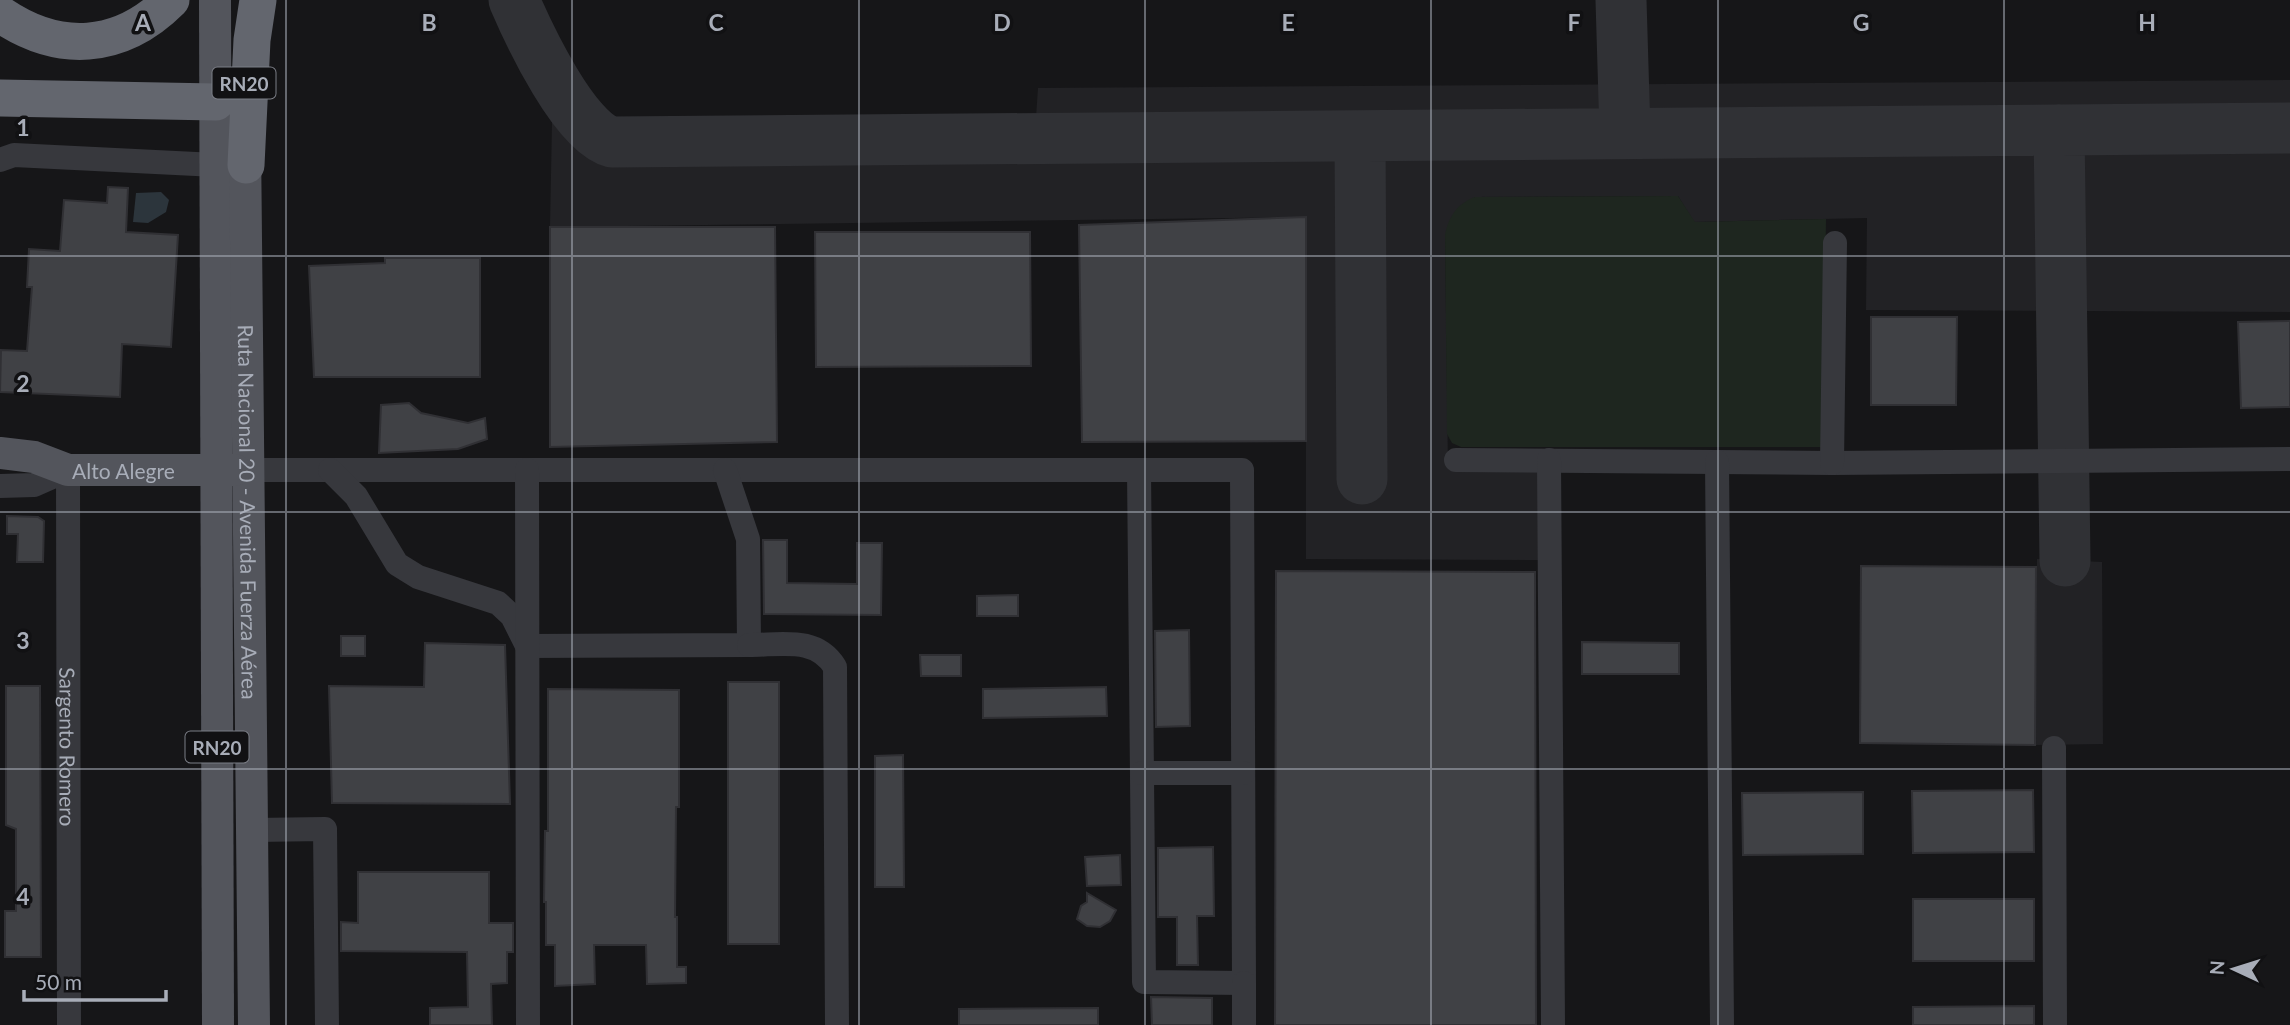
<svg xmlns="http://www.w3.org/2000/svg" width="2290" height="1025" font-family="Lato,sans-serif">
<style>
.built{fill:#222225}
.green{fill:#1e261f}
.water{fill:#2c353c}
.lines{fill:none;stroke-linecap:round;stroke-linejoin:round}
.taxiway{stroke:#303135;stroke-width:51}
.building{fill:#404145;stroke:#303034;stroke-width:2}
.minor{stroke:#37383d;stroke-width:24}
.major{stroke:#53555c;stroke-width:32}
.highway{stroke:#63666e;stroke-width:37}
.grid{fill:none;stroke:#a8adb8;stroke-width:2;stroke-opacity:0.55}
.labels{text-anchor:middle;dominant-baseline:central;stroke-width:7;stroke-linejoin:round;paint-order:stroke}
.shield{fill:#111113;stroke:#7b7e86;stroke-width:2}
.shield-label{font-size:19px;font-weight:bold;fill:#a8adb8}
.street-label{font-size:21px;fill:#a8adb8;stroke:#111113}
.grid-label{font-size:23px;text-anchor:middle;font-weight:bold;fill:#a8adb8;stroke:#111113;stroke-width:7;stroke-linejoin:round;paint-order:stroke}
</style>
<rect width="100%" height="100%" fill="#161618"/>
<!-- built -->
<path class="built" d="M 2290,80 L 2290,312 L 1866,310 L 1867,218 L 1694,222 L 1678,196 L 1475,197 L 1445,235 L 1448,469 L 1540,471 L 1541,560 L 1306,559 L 1306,217 L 550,227 L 552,122 L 1036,117 L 1038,88 Z
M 2037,559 L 2102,562 L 2103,744 L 2035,745 Z"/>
<!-- green -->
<path class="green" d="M 1678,196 L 1695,222 L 1826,219 L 1823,447 L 1461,447 L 1452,443 L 1447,434 L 1445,235 C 1449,216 1457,204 1475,197 Z"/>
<!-- water -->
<path class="water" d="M 161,192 L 169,200 L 166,212 L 148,223 L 133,222 L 136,193 Z"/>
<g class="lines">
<!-- taxiway -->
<path class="taxiway" d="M 514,0 C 529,35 575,133 612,142 L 2290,128
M 1621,0 L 1625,133
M 2059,130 L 2065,561
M 1360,136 L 1362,479"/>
</g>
<!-- building -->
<path class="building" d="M 108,187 L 128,188 L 126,232 L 178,235 L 171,347 L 122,344 L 120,397 L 0,392 L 1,350 L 27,351 L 32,287 L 27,287 L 29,249 L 60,251 L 64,200 L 107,203 Z
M 1306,217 L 1306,441 L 1082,442 L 1079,225 Z
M 550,227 L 775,227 L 777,442 L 550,447 Z
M 815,232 L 1030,232 L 1031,366 L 816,367 Z
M 385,258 L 480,258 L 480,377 L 314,377 L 309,266 L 385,263 Z
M 1871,317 L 1957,317 L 1956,405 L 1871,405 Z
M 2290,321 L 2290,407 L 2241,408 L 2238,322 Z
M 409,403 L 421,413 L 468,423 L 485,418 L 487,439 L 458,449 L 379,453 L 381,405 Z
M 7,516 L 38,517 L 44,521 L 43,562 L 17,562 L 18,534 L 7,534 Z
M 763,540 L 787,540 L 787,583 L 857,584 L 857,543 L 882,543 L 881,615 L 764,614 Z
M 1861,566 L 2036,567 L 2035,745 L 1860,743 Z
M 1276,571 L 1535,572 L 1536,1025 L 1275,1025 Z
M 1018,595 L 1018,616 L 977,616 L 977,596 Z
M 1189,630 L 1190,726 L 1156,727 L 1155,631 Z
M 341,636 L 365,636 L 365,656 L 341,656 Z
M 1582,642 L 1679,643 L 1679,674 L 1582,674 Z
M 425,643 L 505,645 L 510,804 L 332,803 L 329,686 L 424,687 Z
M 920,655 L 961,655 L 961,676 L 921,676 Z
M 728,682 L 779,682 L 779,944 L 728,944 Z
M 6,686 L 40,686 L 41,957 L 5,957 L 5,911 L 16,911 L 16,829 L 6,825 Z
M 1106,687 L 1107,716 L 983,718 L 983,689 Z
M 548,689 L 679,690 L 679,807 L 676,807 L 675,917 L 677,917 L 677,967 L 686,967 L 686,983 L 647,984 L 646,945 L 594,945 L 595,984 L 555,986 L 555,945 L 546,945 L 546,902 L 544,902 L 545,831 L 548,831 Z
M 903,755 L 904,887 L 875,887 L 875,756 Z
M 2033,790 L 2034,852 L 1913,853 L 1912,791 Z
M 1863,792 L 1863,854 L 1743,855 L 1742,793 Z
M 1213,847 L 1214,916 L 1197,916 L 1198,965 L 1177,965 L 1177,917 L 1158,917 L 1158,848 Z
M 1120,855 L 1121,885 L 1087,886 L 1085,857 Z
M 358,872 L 489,872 L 489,923 L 513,923 L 513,952 L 507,952 L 507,983 L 491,984 L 492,1025 L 430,1025 L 430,1008 L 468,1007 L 467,952 L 341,951 L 341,922 L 358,923 Z
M 1087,893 L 1116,910 L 1110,921 L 1100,927 L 1087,926 L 1077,919 L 1081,906 L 1087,902 Z
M 1913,899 L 2034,899 L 2034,961 L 1913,961 Z
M 1151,997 L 1212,998 L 1212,1025 L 1152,1025 Z
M 2034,1006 L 2034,1025 L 1913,1025 L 1913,1007 Z
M 1098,1008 L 1098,1025 L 959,1025 L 959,1009 Z"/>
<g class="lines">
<!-- minor -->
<g class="minor">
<path d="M 0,160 L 14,155 L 216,165"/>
<path d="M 1456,460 L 1832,463 L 2290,459"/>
<path d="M 1549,460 L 1553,1025"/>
<path d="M 1717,462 L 1722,1025"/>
<path d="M 1832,463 L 1835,243"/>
<path d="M 250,470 C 581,471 912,470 1242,470 L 1244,983 L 1144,982 L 1139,470"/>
<path d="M 330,470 L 356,496 L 397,564 L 418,577 L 498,603 L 512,616 L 527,646 L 749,645 L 748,539 L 725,470"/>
<path d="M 527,470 L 528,1025"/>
<path id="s1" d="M 0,486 L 34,485 L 68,470 L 69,1025"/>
<path d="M 749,645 C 782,645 816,636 835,667 L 837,1025"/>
<path d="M 2054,748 L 2055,1025"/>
<path d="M 1142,773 L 1243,773"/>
<path d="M 253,830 L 325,829 L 327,1025"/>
<path d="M 1244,983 L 1244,1025"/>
</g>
<!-- major -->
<g class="major">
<path d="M 215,0 L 218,1025"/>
<path id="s2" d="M 245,141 L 254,1025"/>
<path id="s3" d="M 0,453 L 34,457 L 68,470 L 235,470"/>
</g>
<!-- highway -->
<path class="highway" d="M 0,14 C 58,54 120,51 171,0
M 0,98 L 216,102
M 246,165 L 252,40 L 258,0"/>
</g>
<!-- grid -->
<path class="grid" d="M 286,0 L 286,1025M 572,0 L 572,1025M 859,0 L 859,1025M 1145,0 L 1145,1025M 1431,0 L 1431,1025M 1718,0 L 1718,1025M 2004,0 L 2004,1025M 0,256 L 2290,256M 0,512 L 2290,512M 0,769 L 2290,769"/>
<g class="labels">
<!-- shield labels -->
<g class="shield">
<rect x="212.5" y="67.5" width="63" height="31" rx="5"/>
<rect x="185.5" y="731.5" width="63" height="31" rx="5"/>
</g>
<g class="shield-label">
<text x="244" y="83">RN20</text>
<text x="217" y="747">RN20</text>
</g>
<!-- street labels -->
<g class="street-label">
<text stroke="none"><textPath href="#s3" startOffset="126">Alto Alegre</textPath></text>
<text stroke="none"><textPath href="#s2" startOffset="371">Ruta Nacional 20 - Avenida Fuerza Aérea</textPath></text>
<text stroke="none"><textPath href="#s1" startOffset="348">Sargento Romero</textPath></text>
</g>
</g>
<g class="grid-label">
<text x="143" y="31">A</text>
<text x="429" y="31">B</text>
<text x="716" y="31">C</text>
<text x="1002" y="31">D</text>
<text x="1288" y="31">E</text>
<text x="1574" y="31">F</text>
<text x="1861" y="31">G</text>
<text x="2147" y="31">H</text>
<text x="23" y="136">1</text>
<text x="23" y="392">2</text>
<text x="23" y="649">3</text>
<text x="23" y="905">4</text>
</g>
<!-- north arrow -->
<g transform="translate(2234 969) rotate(274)" stroke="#111113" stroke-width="5" paint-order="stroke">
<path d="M0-5L12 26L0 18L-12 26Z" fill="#a8adb8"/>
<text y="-10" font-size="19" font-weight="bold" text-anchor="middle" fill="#a8adb8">N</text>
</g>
<!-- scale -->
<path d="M24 990v10h142v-10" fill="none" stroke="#a8adb8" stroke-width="3.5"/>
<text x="35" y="990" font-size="21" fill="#a8adb8" stroke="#111113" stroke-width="5" paint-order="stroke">50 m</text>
</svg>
